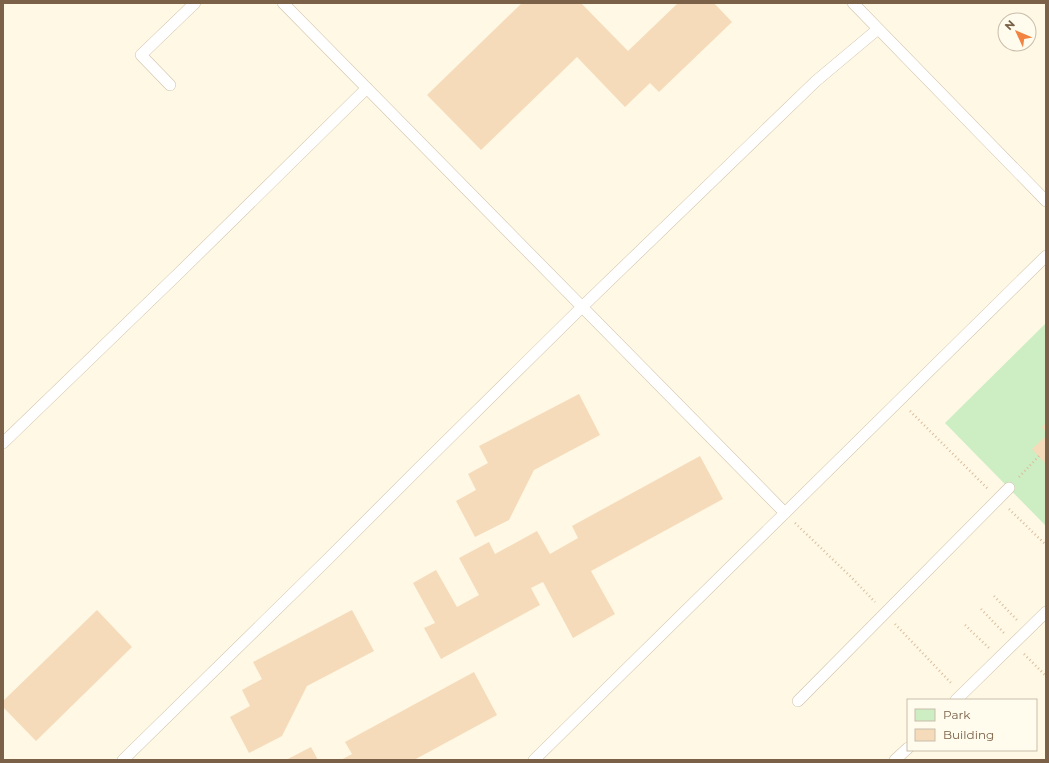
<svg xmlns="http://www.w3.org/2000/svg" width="1049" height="763" font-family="Montserrat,sans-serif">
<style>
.green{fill:#cdedc2}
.building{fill:#f6dbba}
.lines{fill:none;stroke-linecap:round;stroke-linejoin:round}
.lane-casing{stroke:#d1c1a9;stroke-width:12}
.path{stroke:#dbbe9d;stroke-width:2.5;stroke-dasharray:1 3;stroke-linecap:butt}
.lane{stroke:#fff;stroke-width:11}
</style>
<rect width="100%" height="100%" fill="#fef8e5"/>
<!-- green -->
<path class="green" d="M 1046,323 L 1046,526 L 945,423 Z"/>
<!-- building -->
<path class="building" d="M 522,3 L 581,3 L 628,51 L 678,3 L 714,3 L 732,22 L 659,92 L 650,83 L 625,107 L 577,57 L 481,150 L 427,95 Z
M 579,394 L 600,435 L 534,470 L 509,520 L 475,537 L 456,501 L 476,490 L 468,474 L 488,463 L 479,446 Z
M 1046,423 L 1046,432 L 1042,427 Z
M 1046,436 L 1046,462 L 1045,463 L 1032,449 Z
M 700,456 L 723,499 L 591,571 L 615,614 L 573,638 L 543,582 L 531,588 L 540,605 L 441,659 L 424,628 L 435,623 L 413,583 L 436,570 L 457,607 L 479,595 L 459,558 L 489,542 L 495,554 L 537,531 L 550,554 L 578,538 L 572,526 Z
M 97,610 L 132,647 L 36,741 L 3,707 L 3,701 Z
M 352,610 L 374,651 L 307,686 L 282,736 L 249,753 L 230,717 L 250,706 L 242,690 L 262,679 L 253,662 Z
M 474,672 L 497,715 L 414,760 L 341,760 L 352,754 L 345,742 Z
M 311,747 L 318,760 L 286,760 Z"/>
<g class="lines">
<defs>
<path id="lane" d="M 283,3 L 785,513
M 853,3 L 1046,201
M 170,85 L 141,55 L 195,3
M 3,443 L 181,271 L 367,88
M 956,700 L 1046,612
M 798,701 L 1009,488
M 123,760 L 328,559 L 419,468 L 582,307 L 816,81 L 878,29
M 534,760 L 1046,256
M 895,760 L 908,748"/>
</defs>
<!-- lane casing -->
<use href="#lane" class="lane-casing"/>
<!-- path -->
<path class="path" d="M 910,411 L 988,489
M 1019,477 L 1039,456
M 1009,509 L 1046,545
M 795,523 L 851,577 L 875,602
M 994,596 L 1017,620
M 981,609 L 1004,633
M 895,624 L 952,684
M 965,625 L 989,648
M 1024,654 L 1046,676"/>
<!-- lane -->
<use href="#lane" class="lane"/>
</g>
<!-- border -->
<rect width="1049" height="763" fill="none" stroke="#7a6147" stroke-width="8"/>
<!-- legend -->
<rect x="907" y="699" width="130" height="52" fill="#fffbed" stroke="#cabdab"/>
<rect x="915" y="709" width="20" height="12" fill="#cdedc2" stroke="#cabdab"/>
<text x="943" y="719" font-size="12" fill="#7a6147">Park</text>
<rect x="915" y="729" width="20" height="12" fill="#f6dbba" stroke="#cabdab"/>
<text x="943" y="739" font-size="12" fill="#7a6147">Building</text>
<!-- north arrow -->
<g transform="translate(1017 32) rotate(314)"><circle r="19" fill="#fffbed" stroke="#cabdab"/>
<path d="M0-3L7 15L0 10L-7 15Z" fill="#f28340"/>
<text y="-6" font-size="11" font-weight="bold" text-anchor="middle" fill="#7a6147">N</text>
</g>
</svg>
